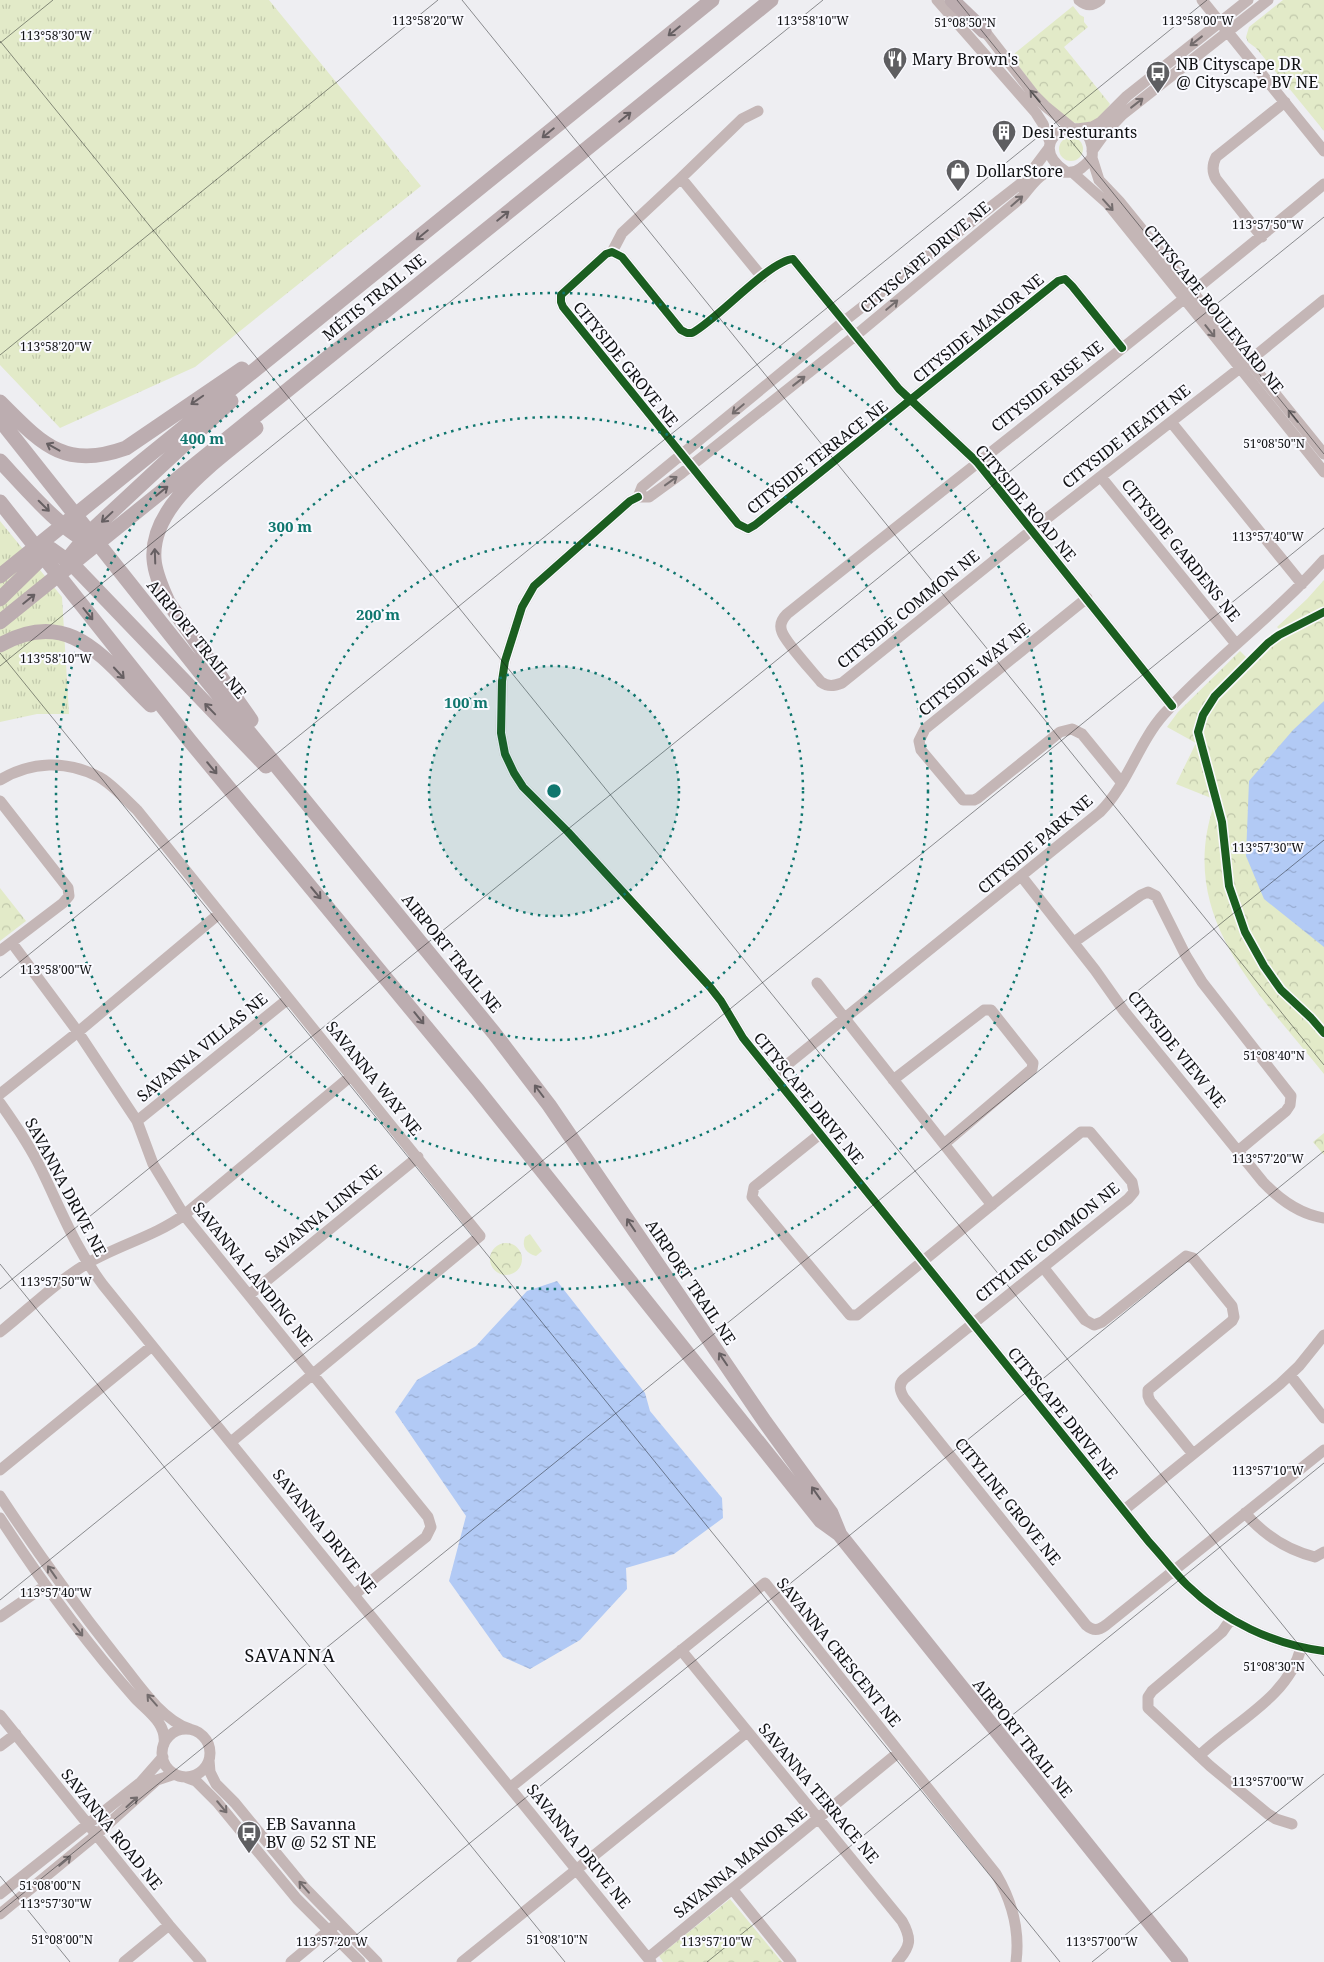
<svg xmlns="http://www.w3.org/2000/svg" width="1324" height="1962" font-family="'Noto Serif',serif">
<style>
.grass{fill:url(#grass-tufts)}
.park{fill:url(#park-crowns)}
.garden{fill:#e2eac8}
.water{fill:url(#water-ripples)}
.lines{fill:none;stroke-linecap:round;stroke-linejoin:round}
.minor{stroke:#c4b6b6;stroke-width:11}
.major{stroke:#bcadb0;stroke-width:15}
.cycleway-casing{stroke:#fafaff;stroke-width:11}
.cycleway{stroke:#1b5e20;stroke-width:8}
.oneway{stroke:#665f62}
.oneway2{stroke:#736c6d}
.ticks{fill:none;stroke:#101113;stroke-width:1;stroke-opacity:0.45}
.ring{fill:none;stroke:#0f766e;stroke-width:2.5;stroke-dasharray:2.5 5}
.labels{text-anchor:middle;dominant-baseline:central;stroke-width:4;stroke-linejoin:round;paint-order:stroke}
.poi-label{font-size:16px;fill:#101113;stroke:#fafaff;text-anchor:start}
.street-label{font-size:16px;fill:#101113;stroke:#fafaff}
.neighbourhood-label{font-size:18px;letter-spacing:1px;fill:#101113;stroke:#fafaff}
.ticks-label{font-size:12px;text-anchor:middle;fill:#101113;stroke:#fafaff;stroke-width:4;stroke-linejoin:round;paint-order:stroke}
.centre{fill:#0f766e;stroke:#fafaff;stroke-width:2.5}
.ring-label{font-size:15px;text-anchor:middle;font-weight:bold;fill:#0f766e;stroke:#fafaff;stroke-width:4;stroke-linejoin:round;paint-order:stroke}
</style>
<defs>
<pattern id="grass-tufts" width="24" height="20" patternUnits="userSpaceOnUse" patternTransform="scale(1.25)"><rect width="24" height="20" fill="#e2eac8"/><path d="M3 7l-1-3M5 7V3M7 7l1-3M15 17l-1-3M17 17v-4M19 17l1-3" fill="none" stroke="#c1c8ab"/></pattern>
<pattern id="park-crowns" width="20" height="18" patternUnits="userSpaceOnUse" patternTransform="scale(1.25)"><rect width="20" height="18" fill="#e2eac8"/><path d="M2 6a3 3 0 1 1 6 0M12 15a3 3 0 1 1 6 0" fill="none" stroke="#c1c8ab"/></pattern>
<pattern id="water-ripples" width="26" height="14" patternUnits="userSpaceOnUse" patternTransform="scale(1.25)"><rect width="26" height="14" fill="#b2caf5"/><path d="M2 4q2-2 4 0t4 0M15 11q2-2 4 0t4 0" fill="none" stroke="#98acd1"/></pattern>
</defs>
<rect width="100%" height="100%" fill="#eeeef2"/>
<!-- grass -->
<path class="grass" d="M 0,0 L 269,0 L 421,186 L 195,367 L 60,428 L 0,365 Z
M1059 149a12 12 0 1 1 24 0a12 12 0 1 1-24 0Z
M 0,521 L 62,597 L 69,714 L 37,714 L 0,722 Z"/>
<!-- park -->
<path class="park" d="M 1283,0 L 1324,0 L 1324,131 L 1256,48 L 1248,42 L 1246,37 L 1249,27 Z
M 1073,6 L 1080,15 L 1084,17 L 1084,22 L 1088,27 L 1064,47 L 1110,104 C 1077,159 1034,86 1013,58 L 1015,53 Z
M 1324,580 L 1324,1074 C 1260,994 1176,917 1214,805 L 1211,798 L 1176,784 L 1196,743 L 1167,727 L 1178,712 L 1240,651 L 1248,659 L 1279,629 L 1277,627 L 1307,599 Z
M 0,888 L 26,921 L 0,941 Z
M 1324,1133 L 1324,1155 L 1313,1142 Z
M490 1259a16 16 0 1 1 32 0a16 16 0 1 1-32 0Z
M 730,1899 L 782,1962 L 663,1962 L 659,1956 Z"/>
<!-- garden -->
<path class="garden" d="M 530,1234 L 542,1251 L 536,1256 C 527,1254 521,1247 525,1237 Z"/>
<!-- water -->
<path class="water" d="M 1324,701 L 1324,947 L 1264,899 L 1246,856 L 1249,781 L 1293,730 Z
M 557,1281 L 645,1393 L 650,1411 L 722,1498 L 723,1518 L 674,1554 L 626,1568 L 627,1589 L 580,1640 L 530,1669 L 503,1657 L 449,1581 L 466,1516 L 395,1412 L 417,1380 L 476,1346 L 527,1291 Z"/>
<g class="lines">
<!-- minor -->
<path class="minor" d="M 937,0 L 1036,113 L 1043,124 L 1050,142
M 1079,0 C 1086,6 1093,6 1100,0
M 1202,0 L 1324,151
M 980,25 L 1035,96 L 1045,106 L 1072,128
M 1077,129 L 1092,127 L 1101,122 L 1127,96 L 1248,0
M 1049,148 L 1028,176 L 1020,184 L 843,322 L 642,487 L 638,497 L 649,497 L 682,473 L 855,336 L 1022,197 C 1029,189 1035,179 1044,174 C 1054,168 1062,174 1072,172 C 1080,171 1086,164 1092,158 C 1098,102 1016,137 1065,171
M 1092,151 L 1105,133 L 1122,115 L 1268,0
M 1092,158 L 1099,180 L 1119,201 L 1324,454
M 1072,172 L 1108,204 L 1324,472
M 681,178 L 742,119 L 758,111
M 1324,184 C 1148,331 966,471 787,614 C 782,619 779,625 782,632 C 786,643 812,671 821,682 C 828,687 834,686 842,683 L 1032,530 L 1249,361 L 1324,300
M 1262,237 L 1216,179 C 1212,172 1212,165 1216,157 L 1285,102
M 612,252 L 622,233 L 681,178 L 762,277
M 1122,348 L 1072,286 L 1065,279 L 1058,281 L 755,525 L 748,529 L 738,524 L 721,503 L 563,307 L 561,302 L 561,295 L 606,254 L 612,252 L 622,257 L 681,330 L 687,333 L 692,333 C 718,319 769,261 793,259 L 899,389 L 977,462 L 1172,706
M 1171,422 L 1302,584
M 1101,477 L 1236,644
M 638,497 L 630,501 L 534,586 L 522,607 L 505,661 L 502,681 L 501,733 L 505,754 L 514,773 L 523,787 L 568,832 L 710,987 L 721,1001 L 743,1038 L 1149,1542 C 1162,1556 1174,1572 1187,1585 C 1224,1621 1274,1645 1324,1651
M 1087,598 L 925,729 L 919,741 L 921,750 L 963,800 L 974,800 L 978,798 L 1060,732 L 1072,729 L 1082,734 L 1122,783
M 0,780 C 31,761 67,760 99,777 C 111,783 126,800 137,810 L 480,1236 L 231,1442
M 0,801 L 68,888 L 69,896 L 63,903 L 0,951
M 1022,877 L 1095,970 L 1124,1011 L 1263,1182 C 1280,1200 1299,1214 1324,1218
M 1074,942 L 1141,895 L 1148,892 L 1156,896 L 1186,956 L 1202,982 L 1291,1096 L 1290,1105 L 1286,1111 L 1238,1151
M 12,943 L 78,1032 L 137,1121 L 153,1164 L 184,1215 L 428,1517 L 431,1527 L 426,1537 L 355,1594
M 817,983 L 992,1205
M 773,1076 L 1100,812 C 1128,784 1138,743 1164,714 C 1214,659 1275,615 1324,560
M 893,1080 L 984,1010 L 991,1010 L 1033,1063 L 1032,1069 L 944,1144
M 0,1094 L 78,1032 L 220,913
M 0,1103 C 15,1124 30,1146 41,1169 C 62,1212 74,1246 103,1285 L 651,1962
M 137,1121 L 288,999
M 820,1134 L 754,1187 L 752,1197 L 850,1315 L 857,1315 L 1081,1132 L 1090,1132 L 1132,1182 L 1134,1192 L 1128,1199 L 904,1379 C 898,1385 900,1391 904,1398 L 1086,1625 C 1093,1631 1098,1631 1106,1625 L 1324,1450
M 1043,1267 L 1085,1320 L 1094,1325 L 1102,1322 L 1186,1256 L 1193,1258 L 1232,1306 L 1234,1317 L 1232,1321 L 1148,1390 L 1148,1396 L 1150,1401 L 1193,1454
M 249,1295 L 418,1157
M 0,1332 C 29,1309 56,1282 88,1263 C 119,1245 155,1236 184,1215 L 351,1076
M 1290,1375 L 1324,1418
M 0,1470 L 152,1346
M 0,1496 C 36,1551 74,1603 115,1655 C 135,1679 160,1720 190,1729
M 1124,1510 L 1280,1384 L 1299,1366 L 1324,1335
M 1245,1513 C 1264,1535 1287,1550 1315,1557 L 1324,1552
M 0,1518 C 41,1581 85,1642 135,1698 C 147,1711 167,1723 164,1744
M 0,1617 L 45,1586
M 1231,1619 L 1222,1632 L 1152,1691 L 1148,1697 L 1148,1708 L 1210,1766 L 1268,1814 L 1276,1819 L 1292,1824
M 681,1650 L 902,1921 C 912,1939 911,1946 897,1962
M 0,1715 L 169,1925 L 201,1962
M162 1753a24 24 0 1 1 48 0a24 24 0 1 1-48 0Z
M 0,1746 L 16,1734
M 1199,1756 C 1234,1722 1288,1698 1301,1648
M 209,1760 L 210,1772 L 216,1784 L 235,1803 L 304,1887 L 377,1962
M 185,1777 L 196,1781 L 217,1802 L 297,1899 L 360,1962
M 511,1787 L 765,1583 L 996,1874 C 1012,1901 1020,1931 1016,1962
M 733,1890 L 791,1962
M 0,1894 L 141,1782 L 163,1757
M 0,1914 L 96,1835 L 157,1780 L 175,1774
M 648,1958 L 899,1752
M 124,1962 L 169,1925
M 291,1962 L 333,1927
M 462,1962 L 747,1732"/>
<!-- major -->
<path class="major" d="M 952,0 L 984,31
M 0,402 C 42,444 64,470 126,448 L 242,369
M 0,420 L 204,677 L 494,1033 L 549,1105 L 765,1422 L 831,1513 L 840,1535 L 1181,1962
M 0,461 C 19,481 67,537 91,542
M 0,502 L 190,741 L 477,1089 L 821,1521 L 839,1534
M 37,546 L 51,549 L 72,564 L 266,766
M 67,560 L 89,533 L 231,401
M 0,576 L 712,0
M 0,599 L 50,550
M 0,622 L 771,0
M 0,645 C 71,605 105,661 151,705
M 251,720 L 168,602 C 162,588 155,574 154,559 C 150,504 219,460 256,428"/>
<defs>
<path id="cycleway" d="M 1122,348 L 1072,286 L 1065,279 L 1058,281 L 755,525 L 748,529 L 738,524 L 721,503 L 563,307 L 561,302 L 561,295 L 606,254 L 612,252 L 622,257 L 681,330 L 687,333 L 692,333 C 718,319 769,261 793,259 L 899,389 L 977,462 L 1172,706
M 638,497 L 630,501 L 534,586 L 522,607 L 505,661 L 502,681 L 501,733 L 505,754 L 514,773 L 523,787 L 568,832 L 710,987 L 721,1001 L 743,1038 L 1149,1542 C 1162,1556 1174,1572 1187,1585 C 1224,1621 1274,1645 1324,1651
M 1324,612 L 1279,635 L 1268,643 L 1215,696 L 1203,715 L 1198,732 L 1222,822 L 1229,886 L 1245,932 L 1264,966 L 1281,990 L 1311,1018 L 1324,1033"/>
</defs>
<!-- cycleway casing -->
<use href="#cycleway" class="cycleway-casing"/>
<!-- cycleway -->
<use href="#cycleway" class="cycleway"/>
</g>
<!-- one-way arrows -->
<defs><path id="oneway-shaft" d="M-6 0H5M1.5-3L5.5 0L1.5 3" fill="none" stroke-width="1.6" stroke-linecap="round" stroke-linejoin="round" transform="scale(1.25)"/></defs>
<g class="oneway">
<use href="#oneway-shaft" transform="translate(674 31) rotate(141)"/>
<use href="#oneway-shaft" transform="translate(625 117) rotate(-39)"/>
<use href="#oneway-shaft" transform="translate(548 133) rotate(141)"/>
<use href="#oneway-shaft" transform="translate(503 216) rotate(-39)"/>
<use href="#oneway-shaft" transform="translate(422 235) rotate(141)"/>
<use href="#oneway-shaft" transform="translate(197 400) rotate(145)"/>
<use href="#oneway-shaft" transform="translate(53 447) rotate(-151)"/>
<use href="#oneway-shaft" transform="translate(162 491) rotate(-39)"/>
<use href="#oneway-shaft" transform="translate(44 506) rotate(45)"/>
<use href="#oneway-shaft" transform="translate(107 517) rotate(137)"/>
<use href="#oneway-shaft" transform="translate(155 556) rotate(-92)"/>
<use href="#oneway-shaft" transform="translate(29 599) rotate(-39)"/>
<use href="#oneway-shaft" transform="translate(88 614) rotate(51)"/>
<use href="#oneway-shaft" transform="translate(119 673) rotate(47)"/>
<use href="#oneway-shaft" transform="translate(210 709) rotate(-134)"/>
<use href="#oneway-shaft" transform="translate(212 768) rotate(50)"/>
<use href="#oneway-shaft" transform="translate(316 893) rotate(50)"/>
<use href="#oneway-shaft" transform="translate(419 1018) rotate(51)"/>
<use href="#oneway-shaft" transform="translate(539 1091) rotate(-127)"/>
<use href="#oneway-shaft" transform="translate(631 1225) rotate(-124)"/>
<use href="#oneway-shaft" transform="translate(723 1359) rotate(-124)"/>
<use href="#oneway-shaft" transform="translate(816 1493) rotate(-125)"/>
</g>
<g class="oneway2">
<use href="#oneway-shaft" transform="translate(1196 41) rotate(142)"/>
<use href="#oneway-shaft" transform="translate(1035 96) rotate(-130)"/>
<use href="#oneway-shaft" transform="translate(1137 103) rotate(-38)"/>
<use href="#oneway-shaft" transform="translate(1017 201) rotate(-41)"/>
<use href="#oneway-shaft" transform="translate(1108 205) rotate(48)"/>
<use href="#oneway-shaft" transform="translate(892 305) rotate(-40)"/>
<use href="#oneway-shaft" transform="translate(1210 331) rotate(51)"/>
<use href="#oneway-shaft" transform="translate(799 381) rotate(-38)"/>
<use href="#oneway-shaft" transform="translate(738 409) rotate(140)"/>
<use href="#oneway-shaft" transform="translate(1293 416) rotate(-129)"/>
<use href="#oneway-shaft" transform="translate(671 481) rotate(-36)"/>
<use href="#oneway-shaft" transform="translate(52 1572) rotate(-125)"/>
<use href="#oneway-shaft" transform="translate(78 1630) rotate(52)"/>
<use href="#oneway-shaft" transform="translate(152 1700) rotate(-131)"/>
<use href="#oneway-shaft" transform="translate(132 1802) rotate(-42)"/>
<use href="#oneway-shaft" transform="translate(222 1807) rotate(50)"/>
<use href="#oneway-shaft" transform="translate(65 1861) rotate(-40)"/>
<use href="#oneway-shaft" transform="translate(304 1887) rotate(-131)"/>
</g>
<!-- ticks -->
<path class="ticks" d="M 462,0 L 1324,1065M 957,0 L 1324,454M 0,41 L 1324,1676M 0,43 L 53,0M 0,355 L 438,0M 0,653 L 1060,1962M 0,666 L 823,0M 0,978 L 1207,0M 0,1264 L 565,1962M 0,1289 L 1324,217M 0,1600 L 1324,528M 0,1876 L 70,1962M 0,1912 L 1324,840M 323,1962 L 1324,1151M 707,1962 L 1324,1463M 1092,1962 L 1324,1774"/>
<!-- distance rings -->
<circle cx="554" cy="791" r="125" fill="#0f766e" fill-opacity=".12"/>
<g class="ring">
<circle cx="554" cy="791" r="125"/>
<circle cx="554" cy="791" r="249"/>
<circle cx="554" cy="791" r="374"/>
<circle cx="554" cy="791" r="498"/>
</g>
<!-- icons -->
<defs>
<symbol id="restaurant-pin" viewBox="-11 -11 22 30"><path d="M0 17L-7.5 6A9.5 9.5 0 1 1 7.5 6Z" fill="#5e5e61" stroke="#fafaff"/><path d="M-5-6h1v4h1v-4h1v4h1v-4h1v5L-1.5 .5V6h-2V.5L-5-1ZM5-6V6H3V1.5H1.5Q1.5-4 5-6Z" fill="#fff"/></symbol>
<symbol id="bus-pin" viewBox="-11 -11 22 30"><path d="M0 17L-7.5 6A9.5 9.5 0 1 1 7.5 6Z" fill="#5e5e61" stroke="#fafaff"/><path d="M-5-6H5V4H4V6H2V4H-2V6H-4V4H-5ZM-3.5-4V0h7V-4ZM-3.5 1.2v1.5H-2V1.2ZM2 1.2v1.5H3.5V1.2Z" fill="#fff"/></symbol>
<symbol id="building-pin" viewBox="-11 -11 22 30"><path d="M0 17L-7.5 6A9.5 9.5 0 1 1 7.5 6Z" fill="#5e5e61" stroke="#fafaff"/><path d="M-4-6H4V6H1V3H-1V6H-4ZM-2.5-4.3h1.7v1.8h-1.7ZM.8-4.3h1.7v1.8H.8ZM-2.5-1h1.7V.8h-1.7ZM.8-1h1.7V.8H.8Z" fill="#fff"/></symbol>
<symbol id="shop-pin" viewBox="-11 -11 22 30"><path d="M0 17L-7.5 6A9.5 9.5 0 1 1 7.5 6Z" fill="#5e5e61" stroke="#fafaff"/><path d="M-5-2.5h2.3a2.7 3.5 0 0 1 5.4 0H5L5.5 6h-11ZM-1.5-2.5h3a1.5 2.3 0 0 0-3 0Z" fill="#fff"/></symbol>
</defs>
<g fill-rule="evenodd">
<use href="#restaurant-pin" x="881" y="45" width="28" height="38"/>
<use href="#bus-pin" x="1144" y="59" width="28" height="38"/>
<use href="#building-pin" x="990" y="118" width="28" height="38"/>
<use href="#shop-pin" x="944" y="157" width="28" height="38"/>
<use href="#bus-pin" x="235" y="1819" width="28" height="38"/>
</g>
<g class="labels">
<!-- poi labels -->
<g class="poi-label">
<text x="912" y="59">Mary Brown's</text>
<text x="1176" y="64">NB Cityscape DR<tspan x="1176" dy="18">@ Cityscape BV NE</tspan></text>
<text x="1022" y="132">Desi resturants</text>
<text x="976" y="171">DollarStore</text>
<text x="266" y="1824">EB Savanna<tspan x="266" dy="18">BV @ 52 ST NE</tspan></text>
</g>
<!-- street labels -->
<g class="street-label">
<text transform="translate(925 257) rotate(-40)">CITYSCAPE DRIVE NE</text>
<text transform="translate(374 297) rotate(-39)">MÉTIS TRAIL NE</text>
<text transform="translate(1214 309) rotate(51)">CITYSCAPE BOULEVARD NE</text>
<text transform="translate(978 328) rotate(-39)">CITYSIDE MANOR NE</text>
<text transform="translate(626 364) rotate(51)">CITYSIDE GROVE NE</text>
<text transform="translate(1047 386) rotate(-38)">CITYSIDE RISE NE</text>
<text transform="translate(1126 436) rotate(-38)">CITYSIDE HEATH NE</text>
<text transform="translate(817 457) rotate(-38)">CITYSIDE TERRACE NE</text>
<text transform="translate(1026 503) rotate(50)">CITYSIDE ROAD NE</text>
<text transform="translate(1181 550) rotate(51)">CITYSIDE GARDENS NE</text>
<text transform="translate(908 609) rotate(-39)">CITYSIDE COMMON NE</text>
<text transform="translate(197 639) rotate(51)">AIRPORT TRAIL NE</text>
<text transform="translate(974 669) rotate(-39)">CITYSIDE WAY NE</text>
<text transform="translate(1035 844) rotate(-40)">CITYSIDE PARK NE</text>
<text transform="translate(452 953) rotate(51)">AIRPORT TRAIL NE</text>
<text transform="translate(202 1047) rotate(-39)">SAVANNA VILLAS NE</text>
<text transform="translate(1177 1049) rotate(51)">CITYSIDE VIEW NE</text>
<text transform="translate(374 1078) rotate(51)">SAVANNA WAY NE</text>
<text transform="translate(809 1098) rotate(51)">CITYSCAPE DRIVE NE</text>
<text transform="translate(66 1187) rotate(62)">SAVANNA DRIVE NE</text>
<text transform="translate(323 1213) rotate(-39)">SAVANNA LINK NE</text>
<text transform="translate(1047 1242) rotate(-39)">CITYLINE COMMON NE</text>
<text transform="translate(253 1274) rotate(51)">SAVANNA LANDING NE</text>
<text transform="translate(691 1282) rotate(56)">AIRPORT TRAIL NE</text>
<text transform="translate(1063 1413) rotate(51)">CITYSCAPE DRIVE NE</text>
<text transform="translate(1008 1501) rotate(51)">CITYLINE GROVE NE</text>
<text transform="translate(325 1531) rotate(51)">SAVANNA DRIVE NE</text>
<text transform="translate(839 1652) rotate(51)">SAVANNA CRESCENT NE</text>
<text transform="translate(1023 1738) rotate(51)">AIRPORT TRAIL NE</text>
<text transform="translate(819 1793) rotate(50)">SAVANNA TERRACE NE</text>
<text transform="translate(112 1829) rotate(51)">SAVANNA ROAD NE</text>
<text transform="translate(579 1846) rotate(51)">SAVANNA DRIVE NE</text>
<text transform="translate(740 1862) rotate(-39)">SAVANNA MANOR NE</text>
</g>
<!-- neighbourhood labels -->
<g class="neighbourhood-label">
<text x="290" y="1655">SAVANNA</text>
</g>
</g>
<g class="ticks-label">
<text x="428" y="25">113°58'20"W</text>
<text x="813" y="25">113°58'10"W</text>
<text x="1198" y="25">113°58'00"W</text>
<text x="965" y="27">51°08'50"N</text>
<text x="56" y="40">113°58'30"W</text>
<text x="1268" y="229">113°57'50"W</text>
<text x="56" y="351">113°58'20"W</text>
<text x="1274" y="448">51°08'50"N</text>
<text x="1268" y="541">113°57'40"W</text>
<text x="56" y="663">113°58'10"W</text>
<text x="1268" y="852">113°57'30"W</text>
<text x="56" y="974">113°58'00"W</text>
<text x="1274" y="1060">51°08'40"N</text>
<text x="1268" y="1163">113°57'20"W</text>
<text x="56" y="1286">113°57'50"W</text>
<text x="1268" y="1475">113°57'10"W</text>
<text x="56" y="1597">113°57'40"W</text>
<text x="1274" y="1671">51°08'30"N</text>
<text x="1268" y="1786">113°57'00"W</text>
<text x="50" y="1890">51°08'00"N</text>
<text x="56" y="1908">113°57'30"W</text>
<text x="62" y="1944">51°08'00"N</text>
<text x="557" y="1944">51°08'10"N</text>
<text x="332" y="1946">113°57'20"W</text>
<text x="717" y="1946">113°57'10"W</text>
<text x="1102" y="1946">113°57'00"W</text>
</g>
<circle cx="554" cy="791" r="8" class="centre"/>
<g class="ring-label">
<text x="202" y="444">400 m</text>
<text x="290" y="532">300 m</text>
<text x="378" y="620">200 m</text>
<text x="466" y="708">100 m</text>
</g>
</svg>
